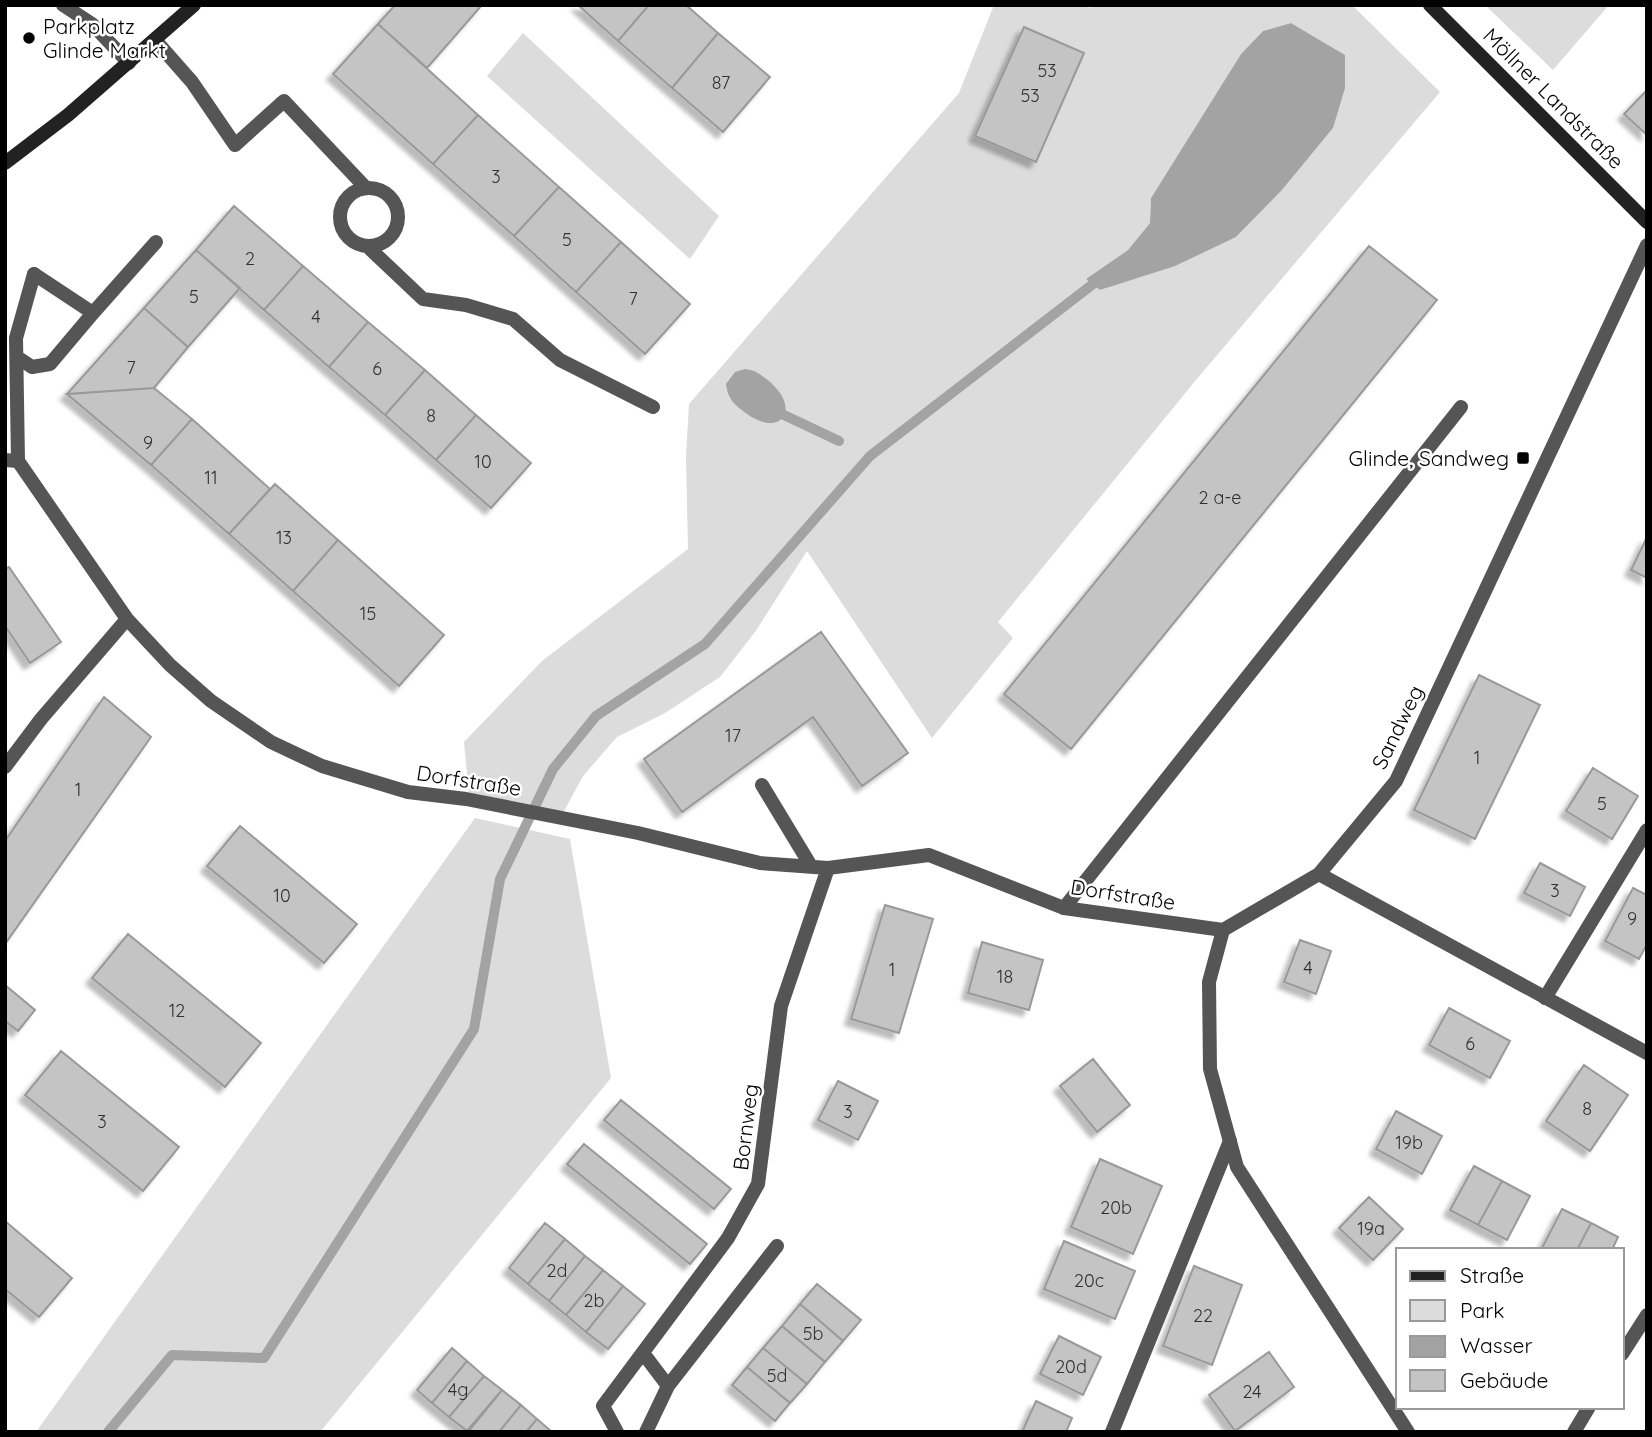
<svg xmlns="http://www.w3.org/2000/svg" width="1652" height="1437" font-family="Quicksand,sans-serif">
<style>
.green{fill:#dcdcdc;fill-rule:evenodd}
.water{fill:#a3a3a3}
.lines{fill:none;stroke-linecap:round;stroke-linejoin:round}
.stream{stroke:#a3a3a3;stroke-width:10}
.building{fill:#c4c4c4;stroke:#999;stroke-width:2;filter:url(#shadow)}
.service{stroke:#555;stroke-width:14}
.minor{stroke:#555;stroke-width:14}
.secondary{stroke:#222;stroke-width:14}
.poi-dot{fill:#000;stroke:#fff;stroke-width:2.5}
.labels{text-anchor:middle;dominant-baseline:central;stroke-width:5;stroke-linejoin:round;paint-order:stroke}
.number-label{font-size:18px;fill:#313131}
.poi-label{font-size:21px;fill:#000;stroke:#fff;text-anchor:start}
.street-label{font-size:21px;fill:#000;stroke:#fff}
</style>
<defs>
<filter id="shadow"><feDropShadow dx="-6" dy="6" stdDeviation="2" flood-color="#0004"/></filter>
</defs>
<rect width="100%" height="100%" fill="#fff"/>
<!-- green -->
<path class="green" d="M 994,5 L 1083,5 L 1091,8 L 1093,5 L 1352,5 L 1440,92 L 1196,380 L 998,622 L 1013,638 L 932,738 L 807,551 L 755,632 L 720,677 L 665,713 L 617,737 L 583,776 L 563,813 L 469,795 L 464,742 L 542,661 L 688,549 L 686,457 L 689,404 L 959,93 ZM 1291,23 L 1345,55 L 1333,128 L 1282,190 L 1236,237 L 1101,290 L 1086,279 L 1128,250 L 1150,223 L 1151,198 L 1241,54 L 1263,31 Z
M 1485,5 L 1609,5 L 1553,70 Z
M 523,33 L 719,216 L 690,259 L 487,76 Z
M 475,818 L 570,839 L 611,1078 L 320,1432 L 36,1432 Z"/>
<!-- water -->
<path class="water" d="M 1291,23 L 1345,55 L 1345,88 L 1333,128 L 1282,190 L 1236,237 L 1175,266 L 1100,290 L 1086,279 L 1128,250 L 1150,223 L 1151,198 L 1241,54 L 1263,31 Z
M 745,369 C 756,370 761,375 769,381 C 802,409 781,438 747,414 C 735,405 728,400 726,384 L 735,372 Z"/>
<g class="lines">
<!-- stream -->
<path class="stream" d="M 784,415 L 839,441
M 108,1432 L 172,1355 L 264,1358 L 474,1029 L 500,879 L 553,769 L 596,716 L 705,644 L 870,456 L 1093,284"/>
</g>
<!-- building -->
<path class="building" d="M 395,5 L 482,5 L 427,68 L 378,24 Z
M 578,5 L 649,5 L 618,41 Z
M 649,5 L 686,5 L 718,33 L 672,88 L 618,41 Z
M 378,24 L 478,115 L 433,164 L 333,74 Z
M 1024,27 L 1084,53 L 1036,162 L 975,136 Z
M 718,33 L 770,77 L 723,132 L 672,88 Z
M 1647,90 L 1647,135 L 1624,114 Z
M 478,115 L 559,187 L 514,236 L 433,164 Z
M 559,187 L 621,242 L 576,292 L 514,236 Z
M 234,206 L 303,266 L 264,310 L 196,250 Z
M 621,242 L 690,304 L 645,354 L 576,292 Z
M 1369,246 L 1437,300 L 1071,749 L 1004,694 Z
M 196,250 L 240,288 L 188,347 L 144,308 Z
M 303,266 L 368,322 L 329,367 L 264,310 Z
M 144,308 L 188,347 L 154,388 L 67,394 Z
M 368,322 L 425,370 L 385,415 L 329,367 Z
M 425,370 L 476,415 L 436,460 L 385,415 Z
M 154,388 L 192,419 L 151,465 L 67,394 Z
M 476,415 L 531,463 L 491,508 L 436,460 Z
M 192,419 L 270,489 L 229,534 L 151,465 Z
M 275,484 L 338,540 L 293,591 L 229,534 Z
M 1647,537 L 1647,578 L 1631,570 Z
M 338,540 L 444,635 L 399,686 L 293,591 Z
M 9,567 L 61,642 L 30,663 L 5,626 L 5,569 Z
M 821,632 L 908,753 L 862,786 L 813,717 L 682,812 L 644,759 Z
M 1479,675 L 1540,705 L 1475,839 L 1414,810 Z
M 104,697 L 151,737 L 5,944 L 5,841 Z
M 1593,768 L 1638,796 L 1612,839 L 1566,811 Z
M 240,826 L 357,924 L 324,963 L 207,866 Z
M 1540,863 L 1585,887 L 1570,916 L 1524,893 Z
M 1633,888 L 1647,895 L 1647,944 L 1639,959 L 1605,941 Z
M 885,905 L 933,919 L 899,1033 L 851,1019 Z
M 128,934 L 261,1043 L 225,1087 L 92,978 Z
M 1300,940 L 1331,951 L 1316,994 L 1284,982 Z
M 982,942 L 1043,960 L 1029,1010 L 968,993 Z
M 5,985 L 35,1010 L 18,1031 L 5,1021 Z
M 1449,1008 L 1510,1041 L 1490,1078 L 1429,1045 Z
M 61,1051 L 179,1147 L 143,1191 L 25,1095 Z
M 1093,1059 L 1130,1105 L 1097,1132 L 1060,1086 Z
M 1584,1065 L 1628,1095 L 1590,1151 L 1546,1121 Z
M 838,1081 L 878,1101 L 858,1140 L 818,1120 Z
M 621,1100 L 731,1189 L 714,1209 L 604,1120 Z
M 1396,1111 L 1442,1136 L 1422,1174 L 1376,1149 Z
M 584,1144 L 707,1244 L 690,1264 L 567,1164 Z
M 1100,1159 L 1162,1186 L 1133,1254 L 1071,1227 Z
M 1474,1166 L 1502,1181 L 1478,1225 L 1450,1210 Z
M 1502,1181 L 1530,1196 L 1507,1240 L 1478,1225 Z
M 1369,1197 L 1403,1229 L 1373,1260 L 1339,1228 Z
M 1562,1209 L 1591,1223 L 1577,1250 L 1541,1250 Z
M 5,1221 L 72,1278 L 39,1317 L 5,1289 Z
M 545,1223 L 565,1239 L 528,1284 L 509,1268 Z
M 1591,1223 L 1618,1237 L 1612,1250 L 1577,1250 Z
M 565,1239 L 585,1256 L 549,1301 L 528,1284 Z
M 1064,1241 L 1135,1271 L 1115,1319 L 1044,1289 Z
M 585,1256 L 603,1270 L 566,1315 L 549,1301 Z
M 1194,1266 L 1242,1285 L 1212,1365 L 1163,1346 Z
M 603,1270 L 623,1286 L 586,1332 L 566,1315 Z
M 817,1284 L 861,1320 L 843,1341 L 800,1304 Z
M 623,1286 L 645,1304 L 608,1349 L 586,1332 Z
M 800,1304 L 843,1341 L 825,1362 L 782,1326 Z
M 782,1326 L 825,1362 L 807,1384 L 763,1348 Z
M 1059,1336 L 1101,1357 L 1083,1395 L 1040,1374 Z
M 452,1348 L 467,1361 L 432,1403 L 417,1390 Z
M 763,1348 L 807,1384 L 790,1403 L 747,1367 Z
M 1269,1352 L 1294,1387 L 1235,1431 L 1209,1395 Z
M 467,1361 L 484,1376 L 449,1417 L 432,1403 Z
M 747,1367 L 790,1403 L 775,1421 L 732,1385 Z
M 484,1376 L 502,1390 L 467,1431 L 449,1417 Z
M 502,1390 L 521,1405 L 499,1432 L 468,1432 Z
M 1036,1401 L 1072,1418 L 1066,1432 L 1022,1432 Z
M 521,1405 L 537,1419 L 526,1432 L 499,1432 Z
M 537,1419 L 552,1432 L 526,1432 Z"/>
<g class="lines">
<!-- service -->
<path class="service" d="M 63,5 L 92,24 L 129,63
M 93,313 L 156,242
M 17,357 L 32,367 L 50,364 L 93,313 L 34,274
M 5,460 L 18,461
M 762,785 L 811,866
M 1064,908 L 1461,407
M 1545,998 L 1647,830
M 1112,1432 L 1230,1141"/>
<!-- minor -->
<path class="minor" d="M 155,40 L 192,82 L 235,145 L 284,101 L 366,188
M340 217a29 29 0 1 1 58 0a29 29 0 1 1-58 0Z
M 368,247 L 423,299 L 466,305 L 513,319 L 560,360 L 653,407
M 34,274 L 16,338 L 18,461 L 127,619 L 170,665 L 211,701 L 271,742 L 322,766 L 408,792 L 466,799 L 638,833 L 760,863 L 828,868 L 929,855 L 1064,908 L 1223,930 L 1319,874 L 1396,781 L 1647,245
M 5,767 L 41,719 L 127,619
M 1319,874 L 1647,1053
M 1223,930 L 1209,982 L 1210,1069 L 1237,1167 L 1408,1432
M 643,1353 L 668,1386
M 1622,1354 L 1647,1315
M 617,1432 L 603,1406 L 728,1238 L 758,1184 L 781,1006 L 828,868
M 646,1432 L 668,1386 L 777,1246
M 1574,1432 L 1589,1407"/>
<!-- secondary -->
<path class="secondary" d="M 1430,5 L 1647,222
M 5,163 L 68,115 L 194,5"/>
</g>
<!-- markers -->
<g class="poi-dot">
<circle cx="29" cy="38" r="7"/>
<rect x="1516" y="451" width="14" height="14" rx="3.5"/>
</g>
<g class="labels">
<!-- number labels -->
<g class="number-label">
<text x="1047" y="70">53</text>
<text x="721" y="82">87</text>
<text x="1030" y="95">53</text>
<text x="496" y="176">3</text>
<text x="567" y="239">5</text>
<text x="250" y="258">2</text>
<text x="194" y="296">5</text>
<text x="633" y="298">7</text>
<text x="316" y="316">4</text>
<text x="131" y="367">7</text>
<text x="377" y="368">6</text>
<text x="431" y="415">8</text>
<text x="148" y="442">9</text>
<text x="483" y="461">10</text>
<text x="211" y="477">11</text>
<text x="1220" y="497">2 a-e</text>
<text x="284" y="537">13</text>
<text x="368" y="613">15</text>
<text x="733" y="735">17</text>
<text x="1477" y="757">1</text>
<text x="78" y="789">1</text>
<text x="1602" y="803">5</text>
<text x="1555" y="890">3</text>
<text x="282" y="895">10</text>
<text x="1632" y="918">9</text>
<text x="1308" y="967">4</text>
<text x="892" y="969">1</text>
<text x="1005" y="976">18</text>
<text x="177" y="1010">12</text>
<text x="1470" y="1043">6</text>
<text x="1587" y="1108">8</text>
<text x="848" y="1111">3</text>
<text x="102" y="1121">3</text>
<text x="1409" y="1142">19b</text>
<text x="1116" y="1207">20b</text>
<text x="1371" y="1228">19a</text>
<text x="557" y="1270">2d</text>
<text x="1089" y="1280">20c</text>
<text x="594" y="1300">2b</text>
<text x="1203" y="1315">22</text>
<text x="813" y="1333">5b</text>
<text x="1071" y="1366">20d</text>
<text x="777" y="1375">5d</text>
<text x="458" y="1389">4g</text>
<text x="1252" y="1391">24</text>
</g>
<!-- poi labels -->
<g class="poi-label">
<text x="43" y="26">Parkplatz<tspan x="43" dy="24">Glinde Markt</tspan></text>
<text x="1509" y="458" text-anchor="end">Glinde, Sandweg</text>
</g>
<!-- street labels -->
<g class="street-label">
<text transform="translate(1554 98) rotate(45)">Möllner Landstraße</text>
<text transform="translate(1397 727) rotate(-64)">Sandweg</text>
<text transform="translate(469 780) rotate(9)">Dorfstraße</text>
<text transform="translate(1123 894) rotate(9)">Dorfstraße</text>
<text transform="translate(745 1127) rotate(-83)">Bornweg</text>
</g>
</g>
<!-- border -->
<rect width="1652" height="1437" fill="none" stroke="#000000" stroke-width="14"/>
<!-- legend -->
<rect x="1396" y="1248" width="228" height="161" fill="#ffffff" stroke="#999999" stroke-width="2"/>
<rect x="1410" y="1271" width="35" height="10" fill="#222222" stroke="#999999" stroke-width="2"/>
<text x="1460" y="1283" font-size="21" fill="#000000">Straße</text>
<rect x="1410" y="1300" width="35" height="21" fill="#dcdcdc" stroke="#999999" stroke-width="2"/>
<text x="1460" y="1318" font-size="21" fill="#000000">Park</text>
<rect x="1410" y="1336" width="35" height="21" fill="#a3a3a3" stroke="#999999" stroke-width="2"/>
<text x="1460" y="1353" font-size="21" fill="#000000">Wasser</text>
<rect x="1410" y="1370" width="35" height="21" fill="#c4c4c4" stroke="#999999" stroke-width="2"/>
<text x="1460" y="1388" font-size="21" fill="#000000">Gebäude</text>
</svg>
